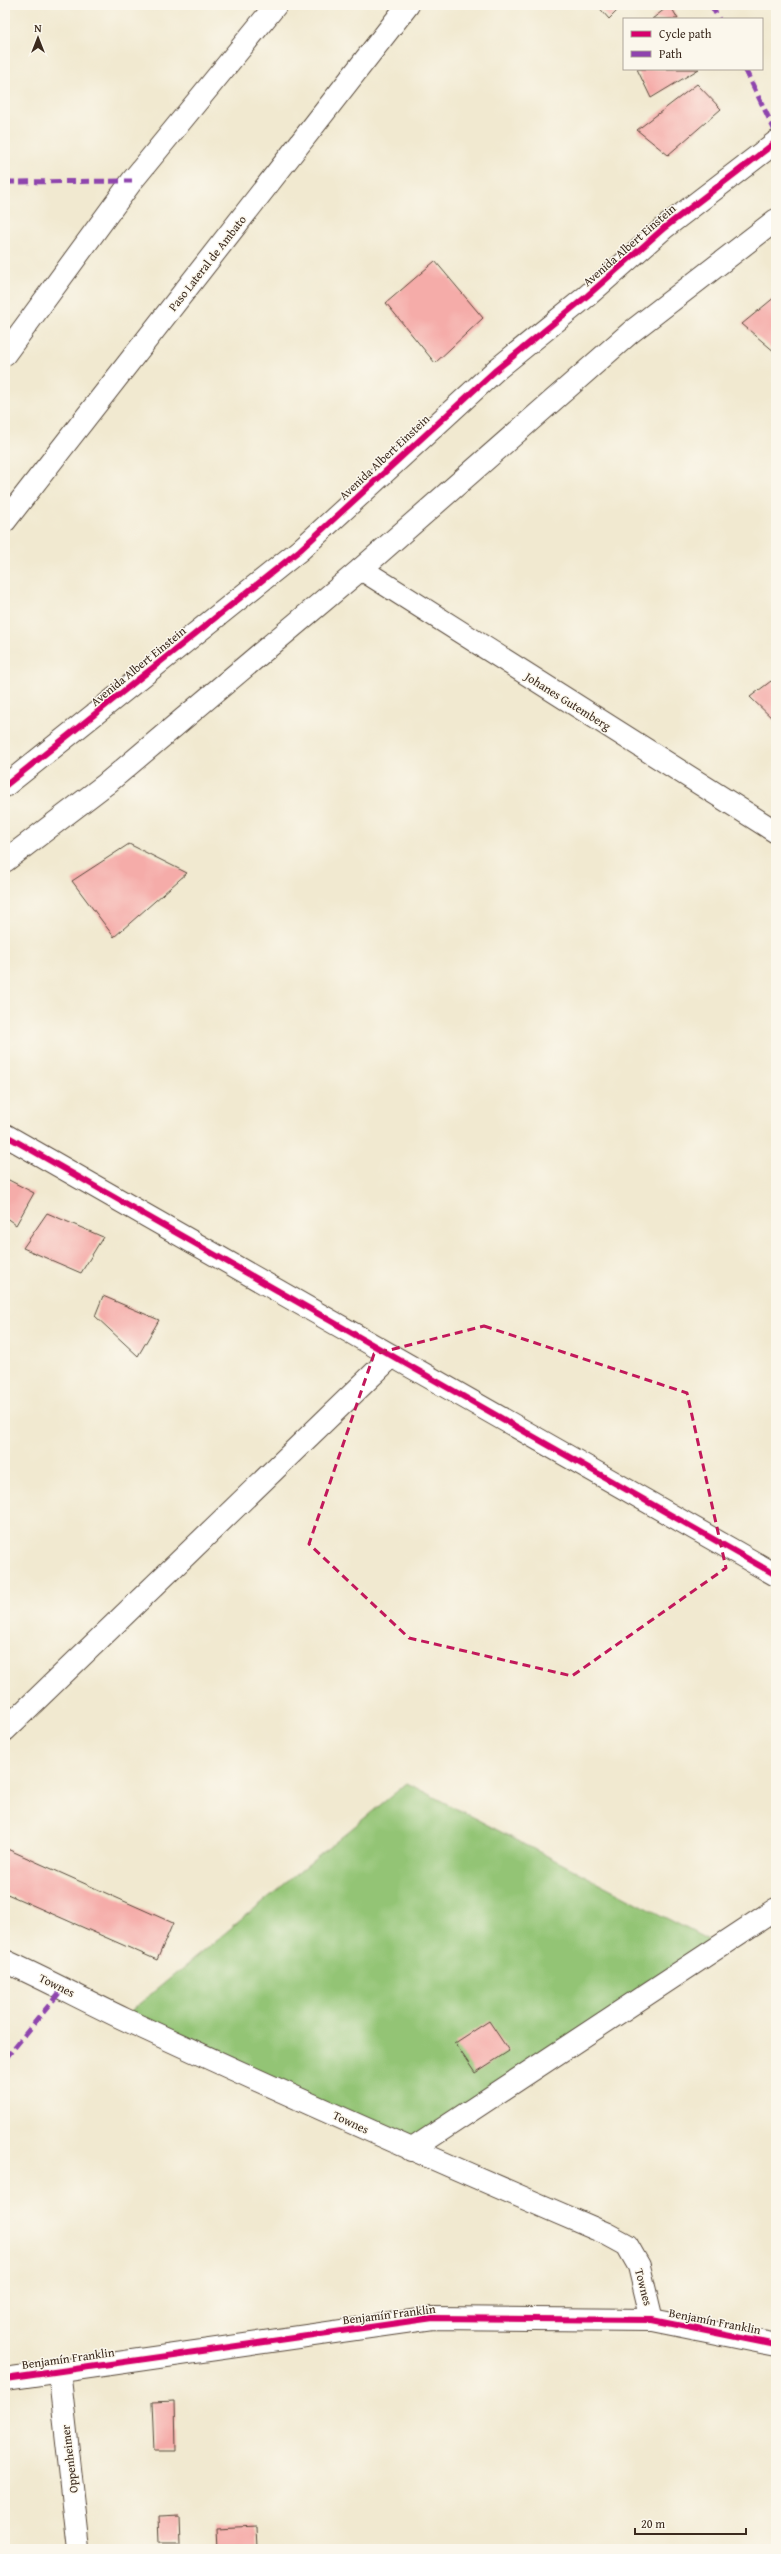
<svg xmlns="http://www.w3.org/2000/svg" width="781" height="2554" font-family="'Gentium Book Plus',serif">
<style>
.green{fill:#93c474;stroke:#677749}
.building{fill:#f5aca9}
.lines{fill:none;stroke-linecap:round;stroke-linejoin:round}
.street-casing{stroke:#564739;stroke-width:24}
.secondary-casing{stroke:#564739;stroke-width:24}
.highway-casing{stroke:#564739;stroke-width:24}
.street{stroke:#fff;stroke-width:22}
.secondary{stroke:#fff;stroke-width:22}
.highway{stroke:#fff;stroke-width:22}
.quiet{stroke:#8e44ad;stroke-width:5;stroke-dasharray:10 5;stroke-linecap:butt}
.cycleway-casing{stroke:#fbf7ec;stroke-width:8}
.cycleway{stroke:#d6006c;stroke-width:6}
.marked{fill:none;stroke:#c2185b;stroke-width:3;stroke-dasharray:8 5;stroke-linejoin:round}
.labels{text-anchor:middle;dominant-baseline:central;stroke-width:3;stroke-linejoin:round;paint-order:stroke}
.street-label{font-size:12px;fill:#3b2a1e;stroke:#fbf7ec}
</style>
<rect width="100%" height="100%" fill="#fbf7ec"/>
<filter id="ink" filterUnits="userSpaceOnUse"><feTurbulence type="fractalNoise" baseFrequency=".025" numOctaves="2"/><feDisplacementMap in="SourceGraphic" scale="8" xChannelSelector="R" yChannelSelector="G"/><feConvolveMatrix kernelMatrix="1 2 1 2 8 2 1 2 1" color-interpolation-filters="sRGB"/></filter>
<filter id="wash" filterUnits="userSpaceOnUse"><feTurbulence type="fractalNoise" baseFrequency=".012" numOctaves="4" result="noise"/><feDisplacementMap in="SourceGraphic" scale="16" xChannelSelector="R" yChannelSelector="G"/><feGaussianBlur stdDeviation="0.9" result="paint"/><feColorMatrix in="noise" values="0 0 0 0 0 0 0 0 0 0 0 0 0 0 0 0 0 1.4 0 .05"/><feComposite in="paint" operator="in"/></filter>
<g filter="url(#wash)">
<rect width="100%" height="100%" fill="#f1e9d0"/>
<!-- green -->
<path class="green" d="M 407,1783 L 720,1946 L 411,2150 L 122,2018 Z"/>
<g id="blocks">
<!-- building -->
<path class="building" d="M 597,5 L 623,5 L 609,19 Z
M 670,5 L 678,19 L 652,19 Z
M 637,69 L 699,69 L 651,98 Z
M 697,84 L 721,109 L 668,155 L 637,130 Z
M 435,261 L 483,318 L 435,363 L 386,303 Z
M 776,296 L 776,353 L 742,324 Z
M 771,681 L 776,686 L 776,722 L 750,697 Z
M 129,844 L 187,873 L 114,937 L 72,881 Z
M 5,1178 L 34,1193 L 16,1225 L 5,1217 Z
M 47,1213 L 103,1237 L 81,1273 L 23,1248 Z
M 103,1296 L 159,1320 L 138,1356 L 95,1316 Z
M 5,1848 L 173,1923 L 157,1960 L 5,1893 Z
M 489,2021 L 509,2051 L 475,2073 L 455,2043 Z
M 175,2401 L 176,2451 L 154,2451 L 152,2402 Z
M 179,2515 L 180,2543 L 160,2543 L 159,2516 Z
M 256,2526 L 257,2549 L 217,2549 L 216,2528 Z"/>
</g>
</g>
<g filter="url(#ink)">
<use href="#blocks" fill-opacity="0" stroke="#564739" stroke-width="1"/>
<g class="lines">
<defs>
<path id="street" d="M 361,569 L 776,832
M 5,1135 L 776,1575
M 5,1730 L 392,1356
M 5,1961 C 45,1979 84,2000 124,2019 C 283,2093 444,2164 605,2233 L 627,2245 L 639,2266 L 652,2320
M 411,2150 L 776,1909
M 59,2370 L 79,2549"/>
<path id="secondary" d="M 5,786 L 300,550 L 496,370 L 587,296 L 664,228 L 776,142
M 5,861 L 106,784 L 361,569 L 631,332 L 776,220
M 5,2379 L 433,2318 L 652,2320 L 776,2345"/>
<path id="highway" d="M 5,354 L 132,181 L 276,5
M 5,521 L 408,5"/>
</defs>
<!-- street casing -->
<use href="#street" class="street-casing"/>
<!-- secondary casing -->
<use href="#secondary" class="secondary-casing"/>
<!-- highway casing -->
<use href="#highway" class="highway-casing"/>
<!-- street -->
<use href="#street" class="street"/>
<!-- secondary -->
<use href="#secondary" class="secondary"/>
<!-- highway -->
<use href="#highway" class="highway"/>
<!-- quiet -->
<path class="quiet" d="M 711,5 L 719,19
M 745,69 L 776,133
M 5,182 L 132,181
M 5,2059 L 64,1987"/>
<defs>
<path id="cycleway" d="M 5,786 L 300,550 L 496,370 L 587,296 L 664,228 L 776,142
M 5,1135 L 776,1575
M 5,2379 L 433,2318 L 652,2320 L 776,2345"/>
</defs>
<!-- cycleway casing -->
<use href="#cycleway" class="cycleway-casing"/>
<!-- cycleway -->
<use href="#cycleway" class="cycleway"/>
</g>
</g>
<!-- marked area -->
<path class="marked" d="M 484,1326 L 687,1393 L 726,1568 L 572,1676 L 409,1638 L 309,1544 L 374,1354 Z"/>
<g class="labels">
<!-- street labels -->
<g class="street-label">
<text transform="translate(629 245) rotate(-41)">Avenida Albert Einstein</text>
<text transform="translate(207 263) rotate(-52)">Paso Lateral de Ambato</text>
<text transform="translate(384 457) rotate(-43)">Avenida Albert Einstein</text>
<text transform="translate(138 666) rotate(-39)">Avenida Albert Einstein</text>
<text transform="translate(568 701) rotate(32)">Johanes Gutemberg</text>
<text transform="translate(57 1985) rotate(26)">Townes</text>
<text transform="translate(351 2122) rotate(25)">Townes</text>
<text transform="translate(644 2287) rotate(75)">Townes</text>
<text transform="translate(389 2314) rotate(-7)">Benjamín Franklin</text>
<text transform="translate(715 2321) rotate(11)">Benjamín Franklin</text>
<text transform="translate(68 2358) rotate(-8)">Benjamín Franklin</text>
<text transform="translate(69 2459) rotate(-97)">Oppenheimer</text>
</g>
</g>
<!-- margin -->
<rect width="781" height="2554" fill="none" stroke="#fbf7ec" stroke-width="20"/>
<!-- legend -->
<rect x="623" y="18" width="140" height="52" fill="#fbf7ec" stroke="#aea59a"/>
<rect x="631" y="31" width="20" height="6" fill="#d6006c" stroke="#aea59a"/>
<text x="659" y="38" font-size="12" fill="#3b2a1e">Cycle path</text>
<rect x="631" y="51" width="20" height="6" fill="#8e44ad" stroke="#aea59a"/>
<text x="659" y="58" font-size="12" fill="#3b2a1e">Path</text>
<!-- north arrow -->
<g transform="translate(38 38)" stroke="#fbf7ec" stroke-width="3" paint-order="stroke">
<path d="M0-3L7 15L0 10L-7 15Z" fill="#3b2a1e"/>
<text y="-6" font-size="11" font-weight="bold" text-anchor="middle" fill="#3b2a1e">N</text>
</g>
<!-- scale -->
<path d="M635 2528v6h111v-6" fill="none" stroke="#3b2a1e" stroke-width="2"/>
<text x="641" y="2528" font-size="12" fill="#3b2a1e" stroke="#fbf7ec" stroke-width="3" paint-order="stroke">20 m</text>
</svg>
